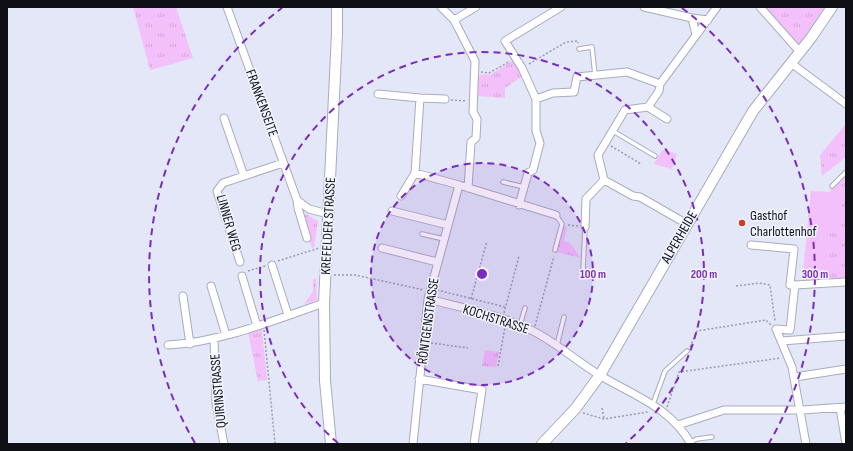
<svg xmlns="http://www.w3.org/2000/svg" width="853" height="451" font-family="'Sofia Sans Condensed',sans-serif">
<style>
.grass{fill:url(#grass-tufts)}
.garden{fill:#f4c0fb}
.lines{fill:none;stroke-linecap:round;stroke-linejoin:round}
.lane-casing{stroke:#a8acbc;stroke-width:5.5}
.street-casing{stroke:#a8acbc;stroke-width:9}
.secondary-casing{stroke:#a8acbc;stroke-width:12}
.path{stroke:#999ca9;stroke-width:1.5;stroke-dasharray:2 2;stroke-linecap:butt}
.lane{stroke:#fff;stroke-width:3.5}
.street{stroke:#fff;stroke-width:7}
.secondary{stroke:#fff;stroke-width:10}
.ring{fill:none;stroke:#7b2cbf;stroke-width:2;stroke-dasharray:7 5}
.poi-dot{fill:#cb3f28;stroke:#f2f4ff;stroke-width:1.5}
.labels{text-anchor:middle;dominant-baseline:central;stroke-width:3;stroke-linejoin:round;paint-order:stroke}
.street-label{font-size:14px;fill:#0e1016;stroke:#f2f4ff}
.poi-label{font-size:14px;fill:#0e1016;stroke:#f2f4ff;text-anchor:start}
.centre{fill:#7b2cbf;stroke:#f2f4ff;stroke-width:2}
.ring-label{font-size:12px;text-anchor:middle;font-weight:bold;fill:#7b2cbf;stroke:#f2f4ff;stroke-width:3;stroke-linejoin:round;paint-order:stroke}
</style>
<defs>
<pattern id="grass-tufts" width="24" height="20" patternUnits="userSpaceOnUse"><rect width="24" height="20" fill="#f4c0fb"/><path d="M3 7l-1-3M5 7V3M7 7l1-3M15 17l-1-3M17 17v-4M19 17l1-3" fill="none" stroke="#d0a4d6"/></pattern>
</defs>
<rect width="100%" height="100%" fill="#e3e7f8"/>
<!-- grass -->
<path class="grass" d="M 133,7 L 176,7 L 193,58 L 150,70 Z
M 765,7 L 829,7 L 802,44 L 798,44 Z
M 513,60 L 523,76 L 505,88 L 505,98 L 477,96 L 477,78 L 482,74 L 490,75 Z
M 846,124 L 846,157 L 822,176 L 820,155 Z
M 846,175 L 846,279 L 802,282 L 811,191 L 829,192 Z
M 306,214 L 318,221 L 314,247 L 312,248 L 302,219 Z
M 563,226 L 567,227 L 564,241 L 570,243 L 581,258 L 556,252 Z
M 313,279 L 316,279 L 317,300 L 304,304 L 313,292 Z
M 262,329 L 267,380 L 258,381 L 248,333 Z
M 485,350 L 499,352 L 496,367 L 482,366 Z"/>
<!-- garden -->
<path class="garden" d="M 662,150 L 677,154 L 672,169 L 654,164 Z
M 812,192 L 843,193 L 840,231 L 827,231 L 827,278 L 804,279 Z"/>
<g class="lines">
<defs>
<path id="lane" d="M 579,49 L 592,47 L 595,75
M 613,131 L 655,156
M 503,182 L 524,187
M 832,186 L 846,172
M 422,234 L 444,239
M 555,250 L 562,224 L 556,215
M 583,271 L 585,227
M 520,325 L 525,308
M 557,345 L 564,317
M 653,404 L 665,371 L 687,351
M 690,442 L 697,439 L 712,437"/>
<path id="street" d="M 227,7 L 297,200 L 309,209 L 328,214
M 441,7 L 454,20 L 475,61 L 473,112 L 477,119 L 476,138 L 471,142 L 468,188
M 644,7 L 692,18 L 696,35
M 760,7 L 800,52
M 692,18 L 708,20
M 454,20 L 476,7
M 791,63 L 846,104
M 378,94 L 420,98 L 415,173 L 459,185
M 420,98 L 445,99
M 536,99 L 553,93 L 574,92 L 577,77 L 627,72 L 660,84
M 648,107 L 667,119
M 224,118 L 244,176
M 401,196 L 415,173
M 297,200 L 298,208 L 307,238
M 519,205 L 528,173 L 533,170 L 540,143 L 536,131 L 536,99 L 522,68 L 505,41 L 561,7
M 392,211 L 448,225
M 687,224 L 640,197 L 633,196 L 604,180 L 598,155 L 625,110 L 648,107 L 659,91 L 660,84 L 717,7
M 585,227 L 586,199 L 604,180
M 751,245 L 794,249 L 790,285 L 795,285
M 382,248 L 437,262
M 240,262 L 217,191 L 223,183 L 283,163
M 272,265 L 288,315
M 242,276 L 257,326
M 211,286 L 226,335
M 183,296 L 190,344
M 428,299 C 463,308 500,315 533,331 C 557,343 577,362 601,376 C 635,396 671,408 691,444
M 214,339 L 216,403 L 224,444
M 782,341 L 846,336
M 168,345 C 222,342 274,320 324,303
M 795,377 L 846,369
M 419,379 L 482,390 L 474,444
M 840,408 L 846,444
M 678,425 L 724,410 L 802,410 L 846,407
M 413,444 L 428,299 L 459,185 L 556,215
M 806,444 L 792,367 L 776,329 L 790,330 L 795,285 L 846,282"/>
<path id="secondary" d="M 331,444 L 325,381 L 324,303 L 337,34 L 337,7
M 542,444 L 576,408 L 600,375 L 753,111 L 811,38 L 832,7"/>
</defs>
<!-- lane casing -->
<use href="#lane" class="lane-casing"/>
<!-- street casing -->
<use href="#street" class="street-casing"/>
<!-- secondary casing -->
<use href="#secondary" class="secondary-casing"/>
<!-- path -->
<path class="path" d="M 529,64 L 566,42 L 578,41 L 578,43
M 481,72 L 489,73 L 510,61
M 451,100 L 467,101
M 611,146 L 641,164
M 568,225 L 578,226
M 278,261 L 319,248
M 248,271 L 265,266
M 334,275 L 355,275 L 424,290
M 736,286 L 759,283 L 770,285 L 775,321
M 437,290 L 505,307
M 471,299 L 487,241
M 504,313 L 519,256
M 535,326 L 554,256
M 264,330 L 275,444
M 431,343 L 468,348
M 690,347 L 697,331 L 766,320 L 771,325
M 498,366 L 505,327
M 667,407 L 679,372 L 781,358
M 602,408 L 604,419
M 583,413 L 604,419 L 648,412 L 649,411"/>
<!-- lane -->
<use href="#lane" class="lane"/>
<!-- street -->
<use href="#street" class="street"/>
<!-- secondary -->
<use href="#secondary" class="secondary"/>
</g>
<!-- distance rings -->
<circle cx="482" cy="274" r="111" fill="#7b2cbf" fill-opacity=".12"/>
<g class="ring">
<circle cx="482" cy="274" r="111"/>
<path d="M338 443A222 222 0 1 1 626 443"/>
<path d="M195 443A333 333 0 0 1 282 8M682 8A333 333 0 0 1 769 443"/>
</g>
<!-- markers -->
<circle class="poi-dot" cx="742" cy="223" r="4"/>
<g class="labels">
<!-- street labels -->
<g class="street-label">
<text transform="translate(262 103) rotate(70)">FRANKENSEITE</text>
<text transform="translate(229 223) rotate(74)">LINNER WEG</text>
<text transform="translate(328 226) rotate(-87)">KREFELDER STRASSE</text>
<text transform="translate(679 237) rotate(-60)">ALPERHEIDE</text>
<text transform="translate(496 319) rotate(18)">KOCHSTRASSE</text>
<text transform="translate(428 321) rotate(-82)">RÖNTGENSTRASSE</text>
<text transform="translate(218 391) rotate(-95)">QUIRINSTRASSE</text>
</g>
<!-- poi labels -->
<g class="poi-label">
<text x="750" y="215">Gasthof<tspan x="750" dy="16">Charlottenhof</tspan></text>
</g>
</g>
<circle cx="482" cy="274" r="6" class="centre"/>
<g class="ring-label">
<text x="593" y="278">100 m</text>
<text x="704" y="278">200 m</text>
<text x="815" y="278">300 m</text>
</g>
<!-- border -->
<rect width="853" height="451" fill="none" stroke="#0e1016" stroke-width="16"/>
</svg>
